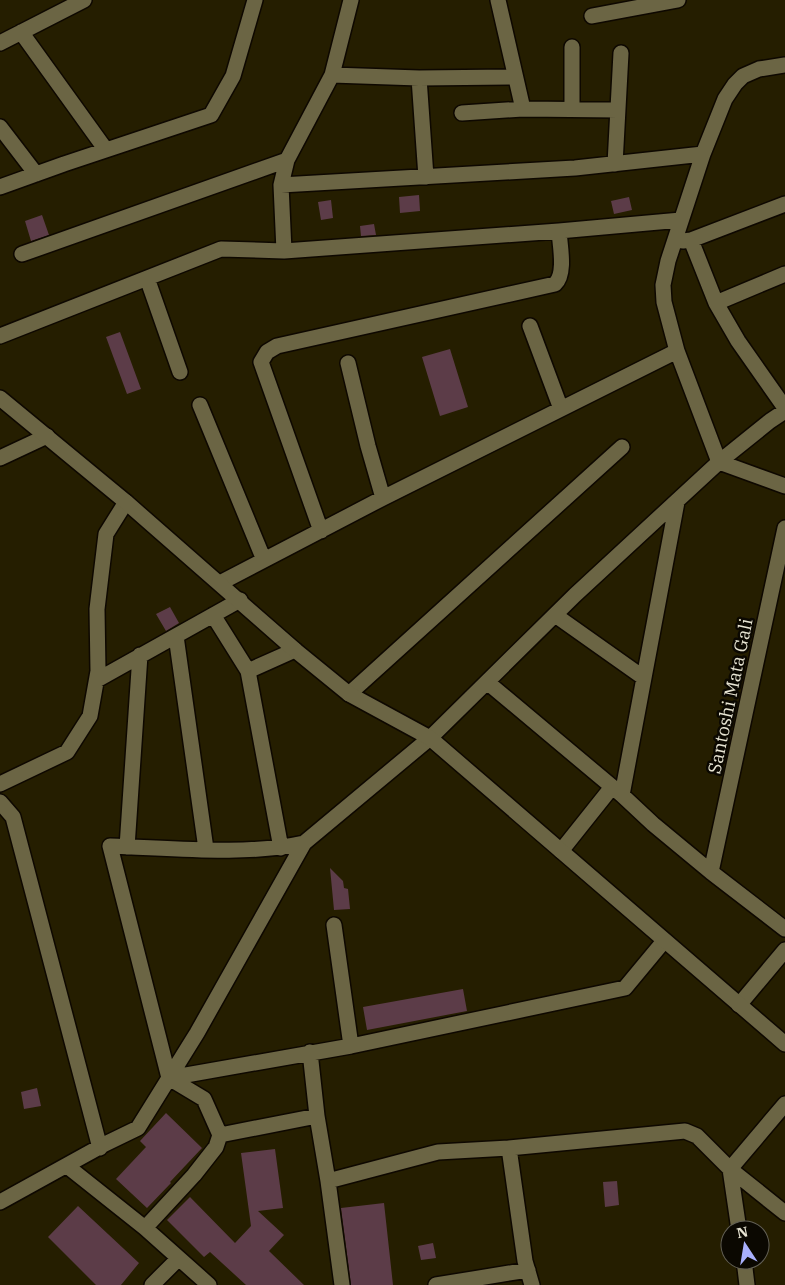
<svg xmlns="http://www.w3.org/2000/svg" width="785" height="1285" font-family="'IBM Plex Serif',serif">
<style>
.building{fill:#5c3c48}
.lines{fill:none;stroke-linecap:round;stroke-linejoin:round}
.minor-casing{stroke:#0e0800;stroke-width:18}
.tertiary-casing{stroke:#0e0800;stroke-width:18}
.minor{stroke:#6b6544;stroke-width:15}
.tertiary{stroke:#6b6544;stroke-width:15}
.labels{text-anchor:middle;dominant-baseline:central;stroke-width:5;stroke-linejoin:round;paint-order:stroke}
.street-label{font-size:18px;fill:#e8e5d3;stroke:#0b0801}
</style>
<rect width="100%" height="100%" fill="#251e00"/>
<!-- building -->
<path class="building" d="M 419,195 L 420,211 L 400,213 L 399,197 Z
M 629,197 L 632,210 L 614,214 L 611,201 Z
M 331,200 L 333,218 L 321,220 L 318,202 Z
M 42,215 L 49,235 L 31,241 L 25,221 Z
M 374,224 L 376,235 L 361,236 L 360,226 Z
M 120,332 L 141,389 L 127,394 L 106,337 Z
M 450,349 L 468,407 L 440,416 L 422,357 Z
M 170,607 L 179,623 L 166,631 L 156,614 Z
M 330,868 L 343,881 L 344,888 L 348,889 L 350,909 L 334,910 Z
M 463,989 L 467,1011 L 367,1030 L 363,1007 Z
M 37,1088 L 41,1106 L 24,1109 L 21,1092 Z
M 166,1113 L 202,1148 L 170,1182 L 171,1183 L 147,1208 L 116,1179 L 146,1147 L 140,1141 Z
M 275,1149 L 283,1208 L 258,1211 L 284,1235 L 269,1251 L 304,1285 L 246,1285 L 210,1252 L 204,1257 L 167,1220 L 190,1197 L 235,1243 L 251,1226 L 241,1153 Z
M 617,1181 L 619,1205 L 605,1207 L 603,1182 Z
M 384,1203 L 393,1285 L 351,1285 L 341,1208 Z
M 78,1206 L 139,1263 L 121,1285 L 96,1285 L 48,1237 Z
M 433,1243 L 436,1258 L 421,1260 L 418,1246 Z"/>
<g class="lines">
<defs>
<path id="minor" d="M 498,0 L 523,109
M 592,16 L 678,0
M 21,32 L 106,150
M 0,43 L 84,0
M 572,47 L 572,109
M 332,75 L 419,78 L 515,77
M 419,78 L 426,177
M 462,113 L 523,109 L 618,110
M 0,127 L 36,174
M 615,164 L 621,53
M 281,185 L 575,168 L 703,154
M 0,187 L 64,164 L 211,115 L 233,76 L 255,0
M 691,240 L 716,303 L 738,341 L 785,408
M 683,241 L 691,240 L 785,204
M 284,251 L 559,231 L 681,220
M 22,254 L 287,160
M 147,278 L 180,372
M 716,303 L 785,274
M 530,326 L 561,409
M 0,336 L 221,249 L 284,251 L 281,185 L 287,160 L 332,75 L 351,0
M 677,351 L 664,302 L 663,285 L 668,261 L 703,154 L 725,99 L 735,84 L 743,76 L 759,69 L 785,65
M 348,363 L 368,446 L 383,498
M 200,405 L 264,560
M 0,458 L 47,436
M 321,531 L 261,362 L 267,352 L 277,346 L 555,284 C 566,274 560,246 559,231
M 220,583 L 383,498 L 677,351 L 719,462 L 785,486
M 213,615 L 248,671 L 281,848
M 555,615 L 644,678
M 176,636 L 206,849
M 248,671 L 295,650
M 97,680 L 240,600
M 487,682 L 622,795 L 653,824 L 711,872 L 785,929
M 349,694 L 622,447
M 0,784 L 67,752 L 90,716 L 98,671 L 97,609 L 106,534 L 126,502
M 622,795 L 677,502
M 0,802 L 13,817 L 100,1148
M 304,843 C 246,856 171,848 110,846 L 169,1078 L 204,1099 L 220,1135 L 317,1116
M 127,847 L 140,655
M 561,851 L 612,787
M 711,872 L 785,528
M 334,925 L 351,1046
M 739,1005 L 785,950
M 310,1052 L 317,1116 L 328,1181
M 169,1078 L 351,1046 L 625,988 L 664,941
M 509,1148 L 525,1261 L 532,1285
M 67,1166 L 145,1228 L 209,1285
M 0,1202 L 105,1144 L 138,1128 L 197,1033 L 304,843 L 430,738 L 575,595 L 719,462 L 770,421 L 785,411
M 145,1228 L 194,1175 L 216,1147 L 220,1135
M 739,1230 L 730,1169 L 785,1104
M 744,1260 L 747,1285
M 152,1285 L 178,1259
M 342,1285 L 328,1181 L 438,1152 L 509,1148 L 685,1131 L 697,1136 L 730,1169 L 785,1213
M 436,1285 L 528,1270"/>
<path id="tertiary" d="M 0,398 L 126,502 L 295,650 L 349,694 L 430,738 L 785,1044"/>
</defs>
<!-- minor casing -->
<use href="#minor" class="minor-casing"/>
<!-- tertiary casing -->
<use href="#tertiary" class="tertiary-casing"/>
<!-- minor -->
<use href="#minor" class="minor"/>
<!-- tertiary -->
<use href="#tertiary" class="tertiary"/>
</g>
<g class="labels">
<!-- street labels -->
<g class="street-label">
<text transform="translate(730 696) rotate(-78)">Santoshi Mata Gali</text>
</g>
</g>
<!-- north arrow -->
<g transform="translate(745 1245) rotate(348)"><circle r="24" fill="#0b0801" stroke="#636055"/>
<path d="M0-4L9 19L0 12L-9 19Z" fill="#a9b0fc"/>
<text y="-8" font-size="14" font-weight="bold" text-anchor="middle" fill="#e8e5d3">N</text>
</g>
</svg>
